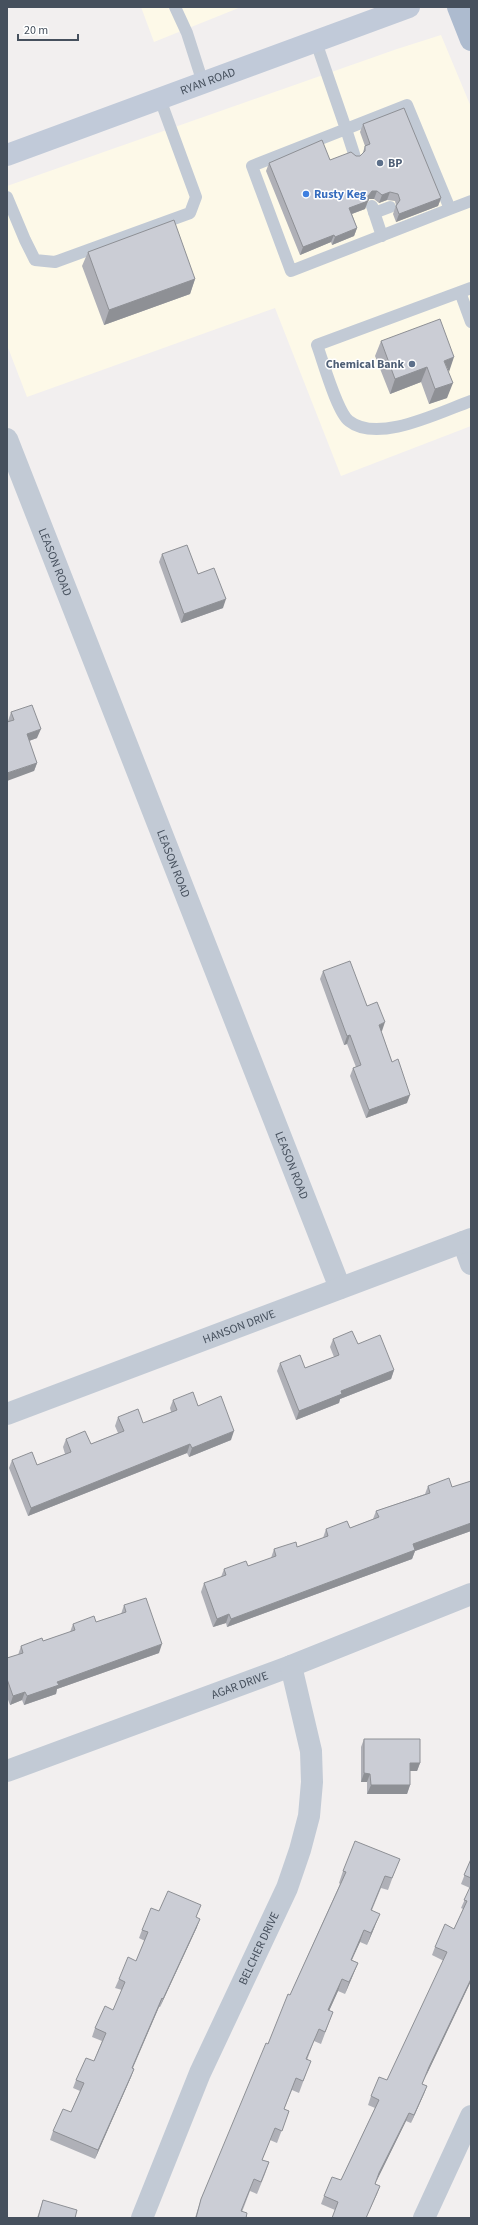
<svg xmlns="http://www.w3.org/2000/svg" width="478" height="2225" font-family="'Source Sans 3',sans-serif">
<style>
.commercial{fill:#fdf9e8}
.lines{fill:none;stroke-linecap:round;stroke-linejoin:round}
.service{stroke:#c2cad5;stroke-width:12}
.minor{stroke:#c2cad5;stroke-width:22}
.secondary{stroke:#c1cad9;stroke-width:22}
.primary{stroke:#adbbcf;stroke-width:22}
.wall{fill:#afb0b7}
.shaded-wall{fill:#8e9095}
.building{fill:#cbcdd5;stroke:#8e9095}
.service-dot{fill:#5c6f8a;stroke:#fff;stroke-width:1.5}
.shop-dot{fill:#3f7fe0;stroke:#fff;stroke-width:1.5}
.labels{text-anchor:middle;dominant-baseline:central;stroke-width:3;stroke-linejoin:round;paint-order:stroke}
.street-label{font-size:12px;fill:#46505d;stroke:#fff}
.service-label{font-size:12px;font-weight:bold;fill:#4e5e75;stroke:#fff;text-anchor:start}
.shop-label{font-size:12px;font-weight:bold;fill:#366cbe;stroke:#fff;text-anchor:start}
</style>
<rect width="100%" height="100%" fill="#f2efef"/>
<!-- commercial -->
<path class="commercial" d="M 141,7 L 241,7 L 154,42 Z
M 441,35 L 471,107 L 471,426 L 341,476 L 275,308 L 27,397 L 7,345 L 7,186 L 397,49 Z"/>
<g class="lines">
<!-- service -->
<path class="service" d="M 175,7 L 187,33 L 203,83
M 316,42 L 346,129 L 252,166 L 291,271 L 450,209 L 407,105 L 346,129 L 355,157
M 7,197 L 25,240 L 35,260 L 55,262 L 190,213 L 196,197 L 160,99
M 372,206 L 382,236
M 450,209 L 471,201
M 374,213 L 390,207
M 471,288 L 317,345 C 323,361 337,412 349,421 C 378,444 440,412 471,401
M 460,292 L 471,322"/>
<!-- minor -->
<g class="minor">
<path id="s1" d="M 7,439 L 340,1288"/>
<path d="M 463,1242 L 471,1264"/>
<path id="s2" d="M 7,1414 L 471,1239"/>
<path id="s3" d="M 7,1771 L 291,1666 L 471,1594"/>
<path id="s4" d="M 142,2218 L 200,2073 L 287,1888 L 300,1850 L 309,1816 L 312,1782 L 311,1751 L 291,1666"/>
<path d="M 424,2218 L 471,2116"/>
</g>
<!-- secondary -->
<path class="secondary" id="s5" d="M 7,155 L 409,7"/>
<!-- primary -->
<path class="primary" d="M 458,7 L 471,40"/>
</g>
<!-- wall -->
<path class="wall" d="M 363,124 L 441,198 L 438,206 L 396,222 L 393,214 L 396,205 L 395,201 L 387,200 L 379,203 L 374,199 L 369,199 L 368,201 L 365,209 L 352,214 L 357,228 L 354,236 L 332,245 L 331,242 L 300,255 L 266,171 L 269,163 L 330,160 L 360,156 L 362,155 L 365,146 L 360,132 Z
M 88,252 L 195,279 L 190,294 L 104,325 L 82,266 Z
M 381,341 L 449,372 L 447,398 L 429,404 L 421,382 L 390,394 L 375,356 Z
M 162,554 L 198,574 L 223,608 L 181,623 L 159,562 Z
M 11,712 L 37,738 L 29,741 L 37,763 L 34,771 L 8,721 Z
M 323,971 L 367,1006 L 382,1031 L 381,1031 L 407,1103 L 366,1118 L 350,1076 L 353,1068 L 356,1067 L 347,1044 L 344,1045 L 320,979 Z
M 333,1339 L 358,1344 L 394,1370 L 391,1379 L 340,1399 L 339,1403 L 296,1420 L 277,1371 L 280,1363 L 305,1368 L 334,1357 L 330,1347 Z
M 173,1400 L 198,1406 L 231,1440 L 189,1457 L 187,1453 L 28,1516 L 9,1468 L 12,1460 L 37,1465 L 65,1454 L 63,1447 L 66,1439 L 91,1444 L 118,1433 L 115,1426 L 118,1417 L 143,1423 L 171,1412 L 170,1408 Z
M 471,1481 L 471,1531 L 415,1551 L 412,1559 L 227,1627 L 226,1623 L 213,1627 L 201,1592 L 204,1583 L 221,1577 L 224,1569 L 248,1566 L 271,1558 L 274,1549 L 297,1547 L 323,1538 L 326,1529 L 350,1528 L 373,1519 L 376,1511 L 425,1494 L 428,1486 L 452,1487 Z
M 124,1605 L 159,1653 L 57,1689 L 56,1694 L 24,1705 L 22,1700 L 10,1705 L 7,1697 L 7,1658 L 18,1655 L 21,1646 L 43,1641 L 70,1632 L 73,1624 L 96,1622 L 121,1614 Z
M 364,1739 L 420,1763 L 417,1771 L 410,1771 L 410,1785 L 407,1794 L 367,1794 L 367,1782 L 361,1782 L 361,1747 Z
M 471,1859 L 471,1981 L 426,2076 L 422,2084 L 427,2086 L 411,2123 L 406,2121 L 377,2180 L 375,2184 L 377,2194 L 335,2210 L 321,2204 L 324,2196 L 341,2180 L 375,2108 L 368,2105 L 371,2096 L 387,2080 L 444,1961 L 432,1955 L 435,1947 L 454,1929 L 463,1909 L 461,1908 L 470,1888 L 461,1884 Z
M 343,1871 L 395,1871 L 388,1890 L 381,1888 L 372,1910 L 375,1926 L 367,1945 L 360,1942 L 352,1960 L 358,1963 L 353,1975 L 345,1994 L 338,1991 L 329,2011 L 333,2012 L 321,2044 L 314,2041 L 307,2060 L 306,2074 L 299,2093 L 292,2090 L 284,2109 L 289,2111 L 277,2143 L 270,2140 L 262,2160 L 269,2162 L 265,2174 L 257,2194 L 250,2191 L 242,2212 L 246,2218 L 195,2218 L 201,2199 L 268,2044 L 340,1884 L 339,1883 Z
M 159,1911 L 196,1917 L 197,1927 L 160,2007 L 159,2007 L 133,2068 L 134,2069 L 131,2077 L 95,2159 L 50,2140 L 53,2131 L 71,2112 L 80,2091 L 73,2088 L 76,2080 L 94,2061 L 102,2041 L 92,2037 L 95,2028 L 113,2010 L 122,1990 L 115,1988 L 119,1979 L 136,1961 L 145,1941 L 139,1938 L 142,1930 Z
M 43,2200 L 75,2218 L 37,2218 Z"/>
<!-- shaded-wall -->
<path class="shaded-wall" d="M 372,191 L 377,191 L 374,199 L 369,199 L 368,201 L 365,209 L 346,216 L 349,208 L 368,196 Z
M 390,192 L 387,200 L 379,203 L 382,195 Z
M 441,198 L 438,206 L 396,222 L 399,214 Z
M 357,228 L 354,236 L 332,245 L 335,237 Z
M 334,235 L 331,242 L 300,255 L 303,247 Z
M 195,279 L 190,294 L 104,325 L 109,310 Z
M 454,357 L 449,372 L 444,361 Z
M 427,367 L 421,382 L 390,394 L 395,379 Z
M 453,383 L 447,398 L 429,404 L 435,389 Z
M 226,599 L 223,608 L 181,623 L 184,614 Z
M 41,729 L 37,738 L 23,743 L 27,734 Z
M 37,763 L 34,771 L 7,781 L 7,773 Z
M 385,1022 L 382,1031 L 375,1033 L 379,1025 Z
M 350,1035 L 347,1044 L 344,1045 L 347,1036 Z
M 410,1095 L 407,1103 L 366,1118 L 369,1110 Z
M 394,1370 L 391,1379 L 340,1399 L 339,1403 L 296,1420 L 299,1411 L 341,1391 Z
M 234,1431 L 231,1440 L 189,1457 L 192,1448 Z
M 190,1444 L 187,1453 L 28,1516 L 31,1508 Z
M 471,1523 L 471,1531 L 415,1551 L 412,1559 L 227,1627 L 231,1619 L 413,1544 Z
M 229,1614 L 226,1623 L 213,1627 L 217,1619 Z
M 162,1644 L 159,1653 L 57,1689 L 56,1694 L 24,1705 L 27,1696 L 57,1682 Z
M 25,1692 L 22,1700 L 10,1705 L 13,1696 Z
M 410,1763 L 420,1763 L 417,1771 L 407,1771 Z
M 364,1773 L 370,1774 L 367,1782 L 361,1782 Z
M 371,1785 L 410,1785 L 407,1794 L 367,1794 Z
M 380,1914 L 375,1926 L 367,1945 L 371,1933 Z
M 200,1919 L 197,1927 L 160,2007 L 163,1999 Z
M 364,1930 L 360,1942 L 346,1972 L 351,1960 Z
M 358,1963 L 353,1975 L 345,1994 L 349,1982 Z
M 342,1979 L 338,1991 L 324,2022 L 328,2010 Z
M 471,1979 L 471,1981 L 426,2076 L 429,2067 Z
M 162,1998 L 159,2007 L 129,2076 L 132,2068 Z
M 134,2069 L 131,2077 L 95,2159 L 98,2150 Z
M 427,2086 L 424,2094 L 411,2123 L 414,2115 Z
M 409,2113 L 406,2121 L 376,2182 L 379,2173 Z
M 380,2186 L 377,2194 L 366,2218 Z"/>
<!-- building -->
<path class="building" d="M 404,108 L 441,198 L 399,214 L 396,206 L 400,200 L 398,194 L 390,192 L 382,195 L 377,191 L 372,191 L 368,196 L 368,201 L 349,208 L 357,228 L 335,237 L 334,235 L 303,247 L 269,163 L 322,140 L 330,160 L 351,152 L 356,156 L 360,156 L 365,151 L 365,146 L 370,144 L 363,124 Z
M 174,220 L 195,279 L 109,310 L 88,252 Z
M 440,319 L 454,357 L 444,361 L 453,383 L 435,389 L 427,367 L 395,379 L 381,341 Z
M 187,545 L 198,574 L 214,568 L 226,599 L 184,614 L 162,554 Z
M 32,705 L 41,729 L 27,734 L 37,763 L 7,773 L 7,722 L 14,720 L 11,712 Z
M 350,961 L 367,1006 L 377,1002 L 385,1022 L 379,1025 L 392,1062 L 398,1059 L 410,1095 L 369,1110 L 353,1068 L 361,1065 L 350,1035 L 347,1036 L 323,971 Z
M 352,1331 L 358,1344 L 380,1335 L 394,1370 L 341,1391 L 342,1394 L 299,1411 L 280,1363 L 300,1355 L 305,1368 L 339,1355 L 333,1339 Z
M 193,1392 L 198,1406 L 221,1396 L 234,1431 L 192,1448 L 190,1444 L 31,1508 L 12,1460 L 32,1452 L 37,1465 L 71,1452 L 66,1439 L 85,1431 L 91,1444 L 124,1431 L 118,1417 L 138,1409 L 143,1423 L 177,1410 L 173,1400 Z
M 449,1478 L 452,1487 L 471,1481 L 471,1523 L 413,1544 L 415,1550 L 231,1619 L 229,1614 L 217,1619 L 204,1583 L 226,1575 L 224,1569 L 246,1561 L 248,1566 L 276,1556 L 274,1549 L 296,1542 L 297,1547 L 328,1536 L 326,1529 L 347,1521 L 350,1528 L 379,1517 L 376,1511 L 430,1493 L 428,1486 Z
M 146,1598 L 162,1644 L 57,1682 L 59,1685 L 27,1696 L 25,1692 L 13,1696 L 7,1679 L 7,1658 L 23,1653 L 21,1646 L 42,1638 L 43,1641 L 75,1630 L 73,1624 L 94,1616 L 96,1622 L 126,1612 L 124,1605 Z
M 364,1739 L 420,1739 L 420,1763 L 410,1763 L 410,1785 L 371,1785 L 370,1774 L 364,1773 Z
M 355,1841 L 400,1859 L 392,1878 L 385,1876 L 371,1910 L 380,1914 L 371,1933 L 364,1930 L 351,1960 L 358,1963 L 349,1982 L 342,1979 L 328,2010 L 333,2012 L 325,2032 L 319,2029 L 306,2059 L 311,2061 L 303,2081 L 296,2078 L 284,2109 L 289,2111 L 282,2131 L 275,2128 L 262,2160 L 269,2162 L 261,2182 L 254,2179 L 241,2211 L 247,2213 L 246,2218 L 196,2218 L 201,2199 L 266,2043 L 268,2044 L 288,1994 L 290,1995 L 346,1872 L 343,1871 Z
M 471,1859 L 471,1878 L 464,1875 Z
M 471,1885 L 471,1979 L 429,2067 L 422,2084 L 427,2086 L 414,2115 L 409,2113 L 379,2173 L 375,2184 L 380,2186 L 366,2218 L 332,2218 L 338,2202 L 324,2196 L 332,2177 L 341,2180 L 379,2100 L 371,2096 L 379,2077 L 387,2080 L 447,1952 L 435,1947 L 445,1924 L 454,1929 L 467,1901 L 464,1900 Z
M 168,1891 L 201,1905 L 196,1917 L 200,1919 L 163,1999 L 162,1998 L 132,2068 L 134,2069 L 98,2150 L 53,2131 L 63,2109 L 71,2112 L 84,2083 L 76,2080 L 86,2058 L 94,2061 L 106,2033 L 95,2028 L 105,2006 L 113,2010 L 125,1982 L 119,1979 L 128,1957 L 136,1961 L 148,1932 L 142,1930 L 151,1908 L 159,1911 Z
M 43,2200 L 77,2210 L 75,2218 L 38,2218 Z"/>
<!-- markers -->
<g class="service-dot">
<circle cx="380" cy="163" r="4"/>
<circle cx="412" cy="364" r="4"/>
</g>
<circle class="shop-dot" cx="306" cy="194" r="4"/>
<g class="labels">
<!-- street labels -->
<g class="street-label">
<text stroke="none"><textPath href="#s5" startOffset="214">RYAN ROAD</textPath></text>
<text stroke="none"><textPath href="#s1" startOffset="132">LEASON ROAD</textPath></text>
<text stroke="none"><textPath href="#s1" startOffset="456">LEASON ROAD</textPath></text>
<text stroke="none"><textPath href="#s1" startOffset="780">LEASON ROAD</textPath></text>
<text stroke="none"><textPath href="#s2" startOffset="248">HANSON DRIVE</textPath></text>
<text stroke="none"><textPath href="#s3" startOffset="248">AGAR DRIVE</textPath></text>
<text stroke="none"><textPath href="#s4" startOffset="294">BELCHER DRIVE</textPath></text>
</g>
<!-- service labels -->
<g class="service-label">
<text x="388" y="163">BP</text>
<text x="404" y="364" text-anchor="end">Chemical Bank</text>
</g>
<!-- shop labels -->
<g class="shop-label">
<text x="314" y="194">Rusty Keg</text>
</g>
</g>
<!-- border -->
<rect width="478" height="2225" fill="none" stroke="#46505d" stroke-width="16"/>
<!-- scale -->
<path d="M18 34v6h60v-6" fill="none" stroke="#46505d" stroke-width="2"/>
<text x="24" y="34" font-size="12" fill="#46505d" stroke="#ffffff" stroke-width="3" paint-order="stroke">20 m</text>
</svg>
